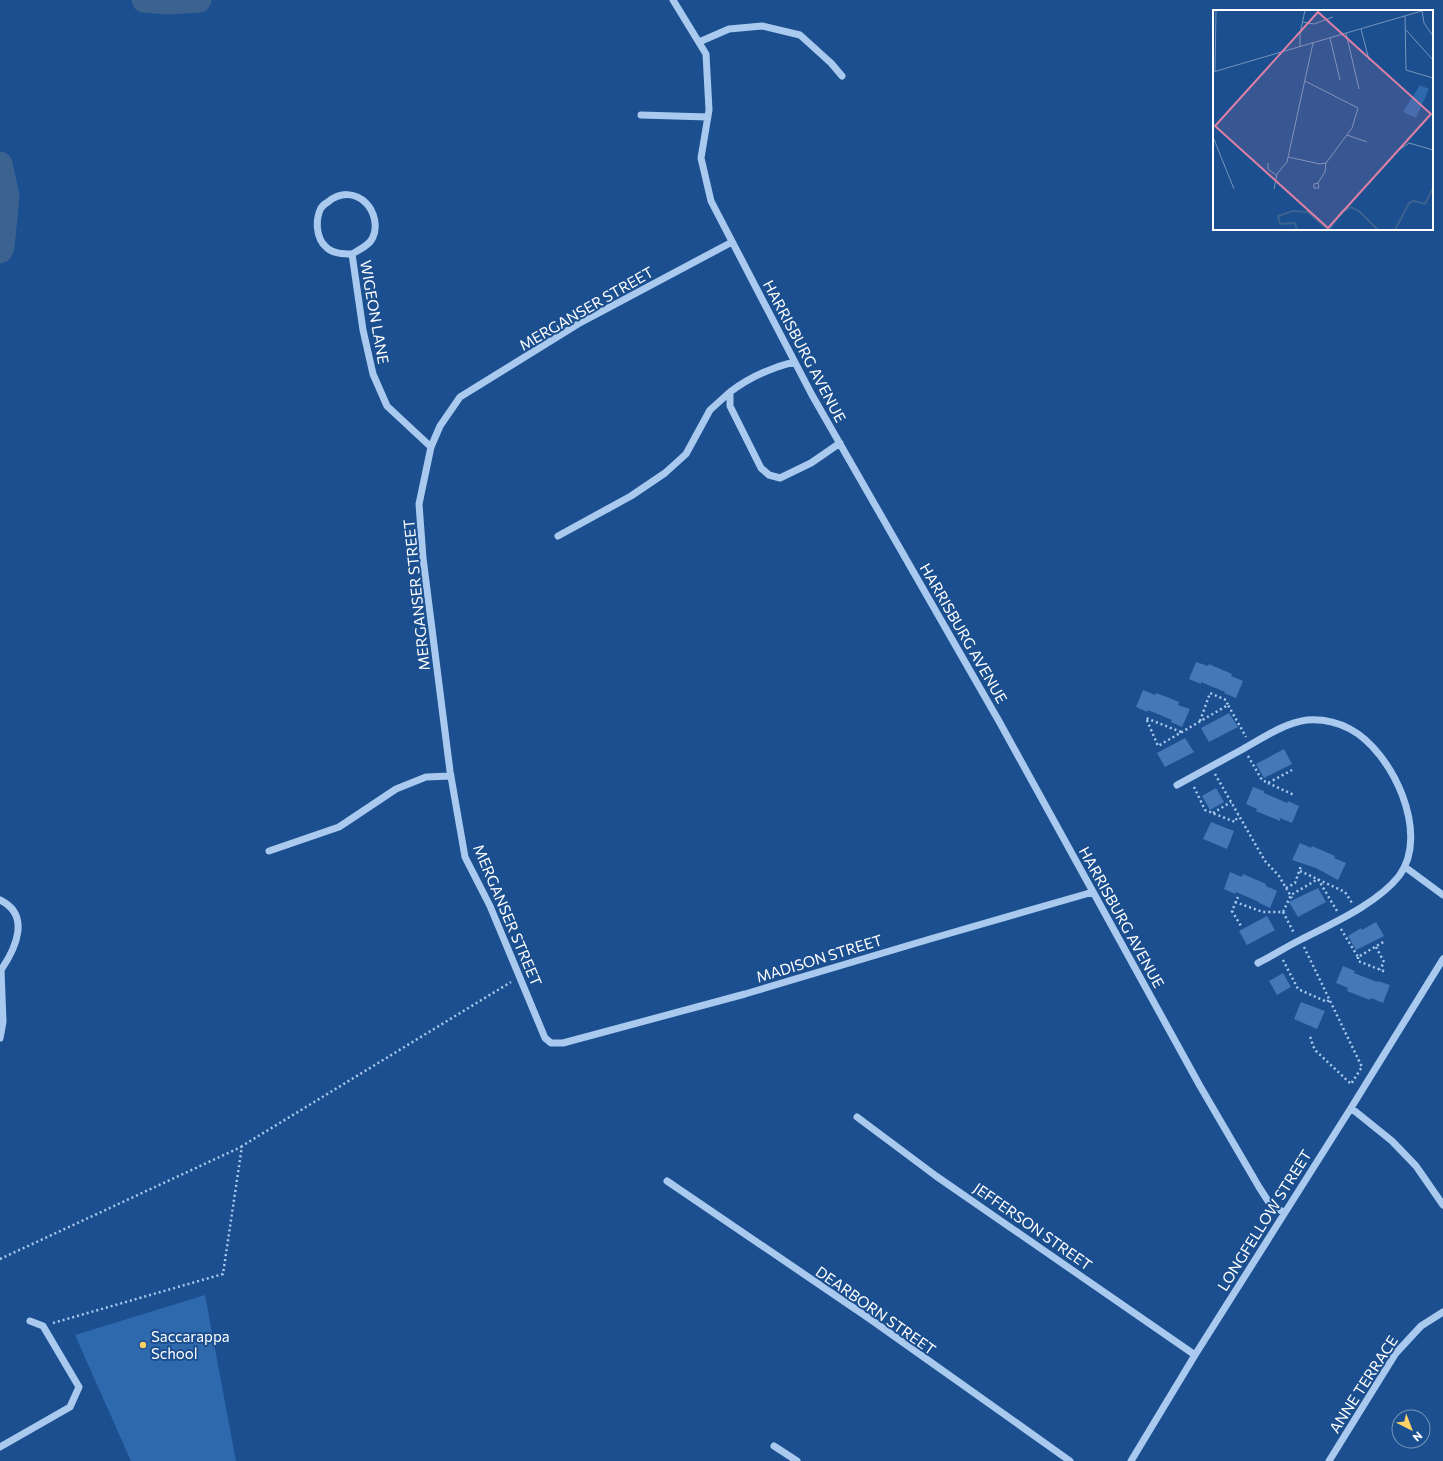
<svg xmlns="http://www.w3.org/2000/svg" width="1443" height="1461" font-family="Commissioner,sans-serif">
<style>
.grass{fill:#2e69ad}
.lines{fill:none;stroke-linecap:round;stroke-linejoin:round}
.river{stroke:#3c6290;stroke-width:25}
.building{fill:#4478b7}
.path{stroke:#a9c9ee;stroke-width:2.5;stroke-dasharray:2 3;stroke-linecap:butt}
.minor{stroke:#a9c9ee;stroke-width:7}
.poi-dot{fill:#ffd166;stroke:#1b4f8f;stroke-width:1.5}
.labels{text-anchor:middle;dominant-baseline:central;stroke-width:4;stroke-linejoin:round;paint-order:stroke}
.street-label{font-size:15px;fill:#fff;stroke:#1b4f8f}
.poi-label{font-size:15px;fill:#fff;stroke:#1b4f8f;text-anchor:start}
.inset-river{fill:none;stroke:#3c6290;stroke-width:2}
.inset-road{fill:none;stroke:#7695bc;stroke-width:1}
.view{fill:#dd80a5;fill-opacity:0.15;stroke:#dd80a5;stroke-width:2}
.inset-edge{fill:none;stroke:#fff;stroke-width:2}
</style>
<rect width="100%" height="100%" fill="#1b4f8f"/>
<!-- grass -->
<path class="grass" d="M 205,1295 L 236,1461 L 131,1461 L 75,1335 Z"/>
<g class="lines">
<!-- river -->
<path class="river" d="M 144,0 L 167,2 L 199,0
M 0,164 L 7,196 L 2,247 L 0,251"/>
</g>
<!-- building -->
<path class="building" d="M 1196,662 L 1208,666 L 1209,664 L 1232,674 L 1231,676 L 1243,681 L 1236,698 L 1224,693 L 1225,692 L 1201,682 L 1201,684 L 1189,679 Z
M 1143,690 L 1155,695 L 1156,693 L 1167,697 L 1179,702 L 1178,705 L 1190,709 L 1182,727 L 1171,722 L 1172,720 L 1148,710 L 1147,712 L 1136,707 Z
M 1229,713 L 1238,727 L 1209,742 L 1201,728 Z
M 1185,738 L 1194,752 L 1165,767 L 1157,753 Z
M 1284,749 L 1292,764 L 1264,778 L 1256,764 Z
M 1253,787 L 1264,791 L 1264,793 L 1287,803 L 1288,801 L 1299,806 L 1292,823 L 1280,818 L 1280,821 L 1256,811 L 1257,809 L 1246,804 Z
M 1216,788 L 1224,802 L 1210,810 L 1202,796 Z
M 1211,822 L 1234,831 L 1227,849 L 1203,839 Z
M 1300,843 L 1311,848 L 1312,846 L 1335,856 L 1334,858 L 1346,863 L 1338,880 L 1316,868 L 1292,860 Z
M 1230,872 L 1242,877 L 1243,874 L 1266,884 L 1266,886 L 1277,891 L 1270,908 L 1259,903 L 1259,902 L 1236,892 L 1235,894 L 1224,889 Z
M 1318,888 L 1326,902 L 1298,917 L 1289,902 Z
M 1267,916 L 1275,930 L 1247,945 L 1239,931 Z
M 1376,922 L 1384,936 L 1356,950 L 1348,936 L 1361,928 L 1362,930 Z
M 1343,966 L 1355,971 L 1354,973 L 1377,982 L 1378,981 L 1390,985 L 1383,1003 L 1371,998 L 1370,1000 L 1347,991 L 1348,988 L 1336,983 Z
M 1283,973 L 1291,987 L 1277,995 L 1269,981 Z
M 1301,1002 L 1325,1011 L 1317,1029 L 1294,1019 Z"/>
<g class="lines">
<!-- path -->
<path class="path" d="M 1200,721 L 1210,693 L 1226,700 L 1228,705
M 1181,732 L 1146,718 L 1158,746 L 1228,705 L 1246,737
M 1248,756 L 1262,780 L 1268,783 L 1292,770
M 1215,774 L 1265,861 L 1279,876 L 1292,898
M 1268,783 L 1294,795
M 1194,787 L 1205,810 L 1235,822 L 1238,815
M 1213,813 L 1231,802
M 1300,871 L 1345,892 L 1352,903
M 1286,888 L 1295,883 L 1301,866
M 1238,897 L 1232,911 L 1241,926
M 1235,902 L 1263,912 L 1283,912 L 1291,895 L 1318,879 L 1337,911
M 1283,912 L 1294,933
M 1341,929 L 1358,957 L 1385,941
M 1304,947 L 1362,1067 L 1351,1084 L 1316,1051 L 1313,1046 L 1310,1036
M 1376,947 L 1384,962 L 1380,970
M 1358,957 L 1358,961 L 1386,972
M 1283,960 L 1298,989 L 1327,1002 L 1330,999
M 0,1259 L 241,1147
M 53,1323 L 223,1274 L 242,1146 L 511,982"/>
<!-- minor -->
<path class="minor" d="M 673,0 L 706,54 L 709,110 L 701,158 L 711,201 L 812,395 L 1000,723 L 1200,1086 L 1259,1187 L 1268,1201 L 1284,1213
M 699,42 L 729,29 L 762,26 L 800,35 L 831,63 L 842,76
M 641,115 L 708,117
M 732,242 L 578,324 L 460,397 L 440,426 L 431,447 L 419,504 L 423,558 L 450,771 L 465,857 L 490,906 L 545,1038 L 551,1043 L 563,1043 L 745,994 L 930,939 L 1093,892
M 352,254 C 344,254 333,254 326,247 C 316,238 315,220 321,208 C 323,205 326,203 328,202 C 340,192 355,192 366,203 C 374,211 378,226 373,237 C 370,245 359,250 352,254 L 363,330 L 373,374 L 387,406 L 431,447
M 794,362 C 770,368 750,377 730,392 L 730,406 L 761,468 L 769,475 L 780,478 L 811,463 L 840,443
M 558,536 L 631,496 L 665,473 L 686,454 L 710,410 L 730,392
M 1177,785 C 1199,773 1221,761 1243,749 C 1263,738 1284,723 1307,720 C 1322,719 1337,722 1350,729 C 1392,751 1431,834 1399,876 C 1377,904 1331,924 1300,940 C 1286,947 1272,956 1258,963
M 269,851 L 339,827 L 396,789 L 426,777 L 451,776
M 1405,867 L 1443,895
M 0,900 C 31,915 16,948 1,970 L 0,969
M 0,1038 L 3,1022 L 1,970
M 1351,1108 L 1392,1141 L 1416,1166 L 1443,1205
M 857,1117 L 936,1176 L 1195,1355
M 667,1181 L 870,1319 L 1070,1461
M 774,1446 L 797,1461
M 0,1447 L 70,1407 L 79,1387 L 43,1326 L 30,1321
M 1131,1461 L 1195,1355 L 1351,1108 L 1443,959
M 1329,1461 L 1396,1353 L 1421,1326 L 1443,1312"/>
</g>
<!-- markers -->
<circle class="poi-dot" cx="143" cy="1345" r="4"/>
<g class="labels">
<!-- street labels -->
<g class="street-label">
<text transform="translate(586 308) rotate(-30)">MERGANSER STREET</text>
<text transform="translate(375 312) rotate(80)">WIGEON LANE</text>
<text transform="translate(805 351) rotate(62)">HARRISBURG AVENUE</text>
<text transform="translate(416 595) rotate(-96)">MERGANSER STREET</text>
<text transform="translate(964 633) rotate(60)">HARRISBURG AVENUE</text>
<text transform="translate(508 915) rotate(67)">MERGANSER STREET</text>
<text transform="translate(1122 917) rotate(61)">HARRISBURG AVENUE</text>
<text transform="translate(819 958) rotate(-17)">MADISON STREET</text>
<text transform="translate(1264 1220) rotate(-58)">LONGFELLOW STREET</text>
<text transform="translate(1033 1226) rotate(35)">JEFFERSON STREET</text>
<text transform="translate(876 1310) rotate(35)">DEARBORN STREET</text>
<text transform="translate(1363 1384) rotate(-57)">ANNE TERRACE</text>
</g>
<!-- poi labels -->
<g class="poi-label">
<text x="151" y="1336">Saccarappa<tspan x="151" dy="17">School</tspan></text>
</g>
</g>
<!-- overview -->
<g transform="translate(1213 10)">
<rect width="220" height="220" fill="#1b4f8f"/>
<path d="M 207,75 L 216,79 L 203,108 L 190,102 Z" fill="#2e69ad"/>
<path class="inset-river" d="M 84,220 L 82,213 L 67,214 L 65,206 L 80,201 L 95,202 L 113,218 L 117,219 L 128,202 L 138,197 L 146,201 L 165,220M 182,220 L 196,193 L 201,191 L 212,194 L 220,178"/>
<path class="inset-road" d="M 209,1 L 211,13 L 220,26M 192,6 L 193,60 L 220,68M 89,12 L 101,14 L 120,7M 148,19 L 156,50M 193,20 L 220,50M 133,23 L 146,79M 117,28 L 127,70M 87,36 L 87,24 L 92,0M 2,61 L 3,0M 0,62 L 212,0M 134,125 L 154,132M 0,127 L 21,179M 183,142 L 196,133 L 220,140M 75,147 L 107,154 L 113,153 L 139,118 L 145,98 L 92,71M 55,153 L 55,159 L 63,165M 105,173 L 106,178 L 101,178 L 101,174 L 105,173 L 112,162 L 113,153M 61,179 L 64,164 L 74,152 L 100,33"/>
<path class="view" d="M 105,2 L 218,104 L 115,218 L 2,116 Z"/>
<rect width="220" height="220" class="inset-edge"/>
</g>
<!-- north arrow -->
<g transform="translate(1411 1429) rotate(138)"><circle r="19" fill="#1b4f8f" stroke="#7695bc"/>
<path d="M0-3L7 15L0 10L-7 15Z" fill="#ffd166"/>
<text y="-6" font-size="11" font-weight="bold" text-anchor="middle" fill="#ffffff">N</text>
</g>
</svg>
